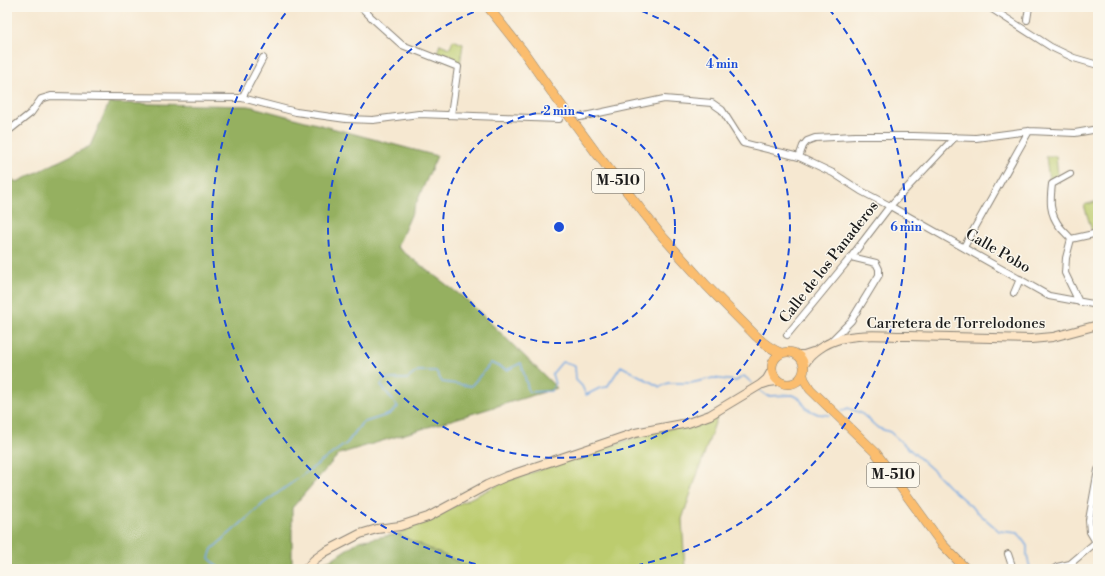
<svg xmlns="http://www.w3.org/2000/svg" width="1105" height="576" font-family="'Libre Bodoni',serif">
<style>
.green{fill:#bccc6e;stroke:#6c7445}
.forest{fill:#95b061;stroke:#58663e}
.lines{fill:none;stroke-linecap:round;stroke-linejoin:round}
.stream{stroke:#78aae3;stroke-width:1.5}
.street-casing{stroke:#898276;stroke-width:8}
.secondary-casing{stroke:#898276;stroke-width:10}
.primary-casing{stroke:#898276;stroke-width:10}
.street{stroke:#fff;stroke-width:6}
.secondary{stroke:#fde5c5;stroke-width:8}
.primary{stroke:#fbbd6e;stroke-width:9}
.ring{fill:none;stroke:#1d4ed8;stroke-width:2;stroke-dasharray:7 5}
.labels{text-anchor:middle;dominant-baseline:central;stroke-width:3;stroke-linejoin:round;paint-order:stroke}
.shield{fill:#fbf7ec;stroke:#5f5e5a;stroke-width:1}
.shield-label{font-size:14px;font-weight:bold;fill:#1c1c1c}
.street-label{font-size:15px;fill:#1c1c1c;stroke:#fbf7ec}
.centre{fill:#1d4ed8;stroke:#fbf7ec;stroke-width:2}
.ring-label{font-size:12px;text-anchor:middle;font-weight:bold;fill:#1d4ed8;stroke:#fbf7ec;stroke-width:3;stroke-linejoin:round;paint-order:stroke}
</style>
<rect width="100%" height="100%" fill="#fbf7ec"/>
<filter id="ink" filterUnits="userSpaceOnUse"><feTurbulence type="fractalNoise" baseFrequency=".025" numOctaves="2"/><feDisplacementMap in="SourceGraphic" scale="8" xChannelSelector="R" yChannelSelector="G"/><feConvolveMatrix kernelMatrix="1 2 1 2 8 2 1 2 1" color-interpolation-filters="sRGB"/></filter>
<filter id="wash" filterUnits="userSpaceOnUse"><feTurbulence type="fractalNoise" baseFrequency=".012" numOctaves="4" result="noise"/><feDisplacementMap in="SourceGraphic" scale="16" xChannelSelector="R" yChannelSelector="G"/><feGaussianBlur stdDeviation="0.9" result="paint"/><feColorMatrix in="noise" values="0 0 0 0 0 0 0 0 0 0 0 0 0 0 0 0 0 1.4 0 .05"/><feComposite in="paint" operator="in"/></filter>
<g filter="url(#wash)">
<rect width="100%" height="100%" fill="#f6e8d1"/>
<!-- green -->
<path class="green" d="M 453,40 L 463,44 L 460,64 L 455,63 L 436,56 L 440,44 L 450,48 Z
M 1046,156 L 1056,156 L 1058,175 L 1049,181 Z
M 1098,201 L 1098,229 L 1092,231 L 1084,205 Z
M 717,417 L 682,519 L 685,569 L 474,569 L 397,534 L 504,482 L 640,436 Z"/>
<!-- forest -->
<path class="forest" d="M 109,103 L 249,106 L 437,156 L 397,247 L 468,301 L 557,388 L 339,454 L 292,508 L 292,564 L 329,561 L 359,541 L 397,534 L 474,569 L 7,569 L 7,177 L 17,182 L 90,146 Z"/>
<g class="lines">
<!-- stream -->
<path class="stream" d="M 759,390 L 767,396 L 793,395 L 799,398 L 807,409 L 818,414 L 829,415
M 842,411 L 848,408 L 861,413 L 878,428 L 890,432 L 934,471 L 948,486 L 999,531 L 1018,533 L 1027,546 L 1027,555 L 1029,564 L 1031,569
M 220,569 L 209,558 L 212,549 L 264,503 L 347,443 L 362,423 L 390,414 L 398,407 L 381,385 L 385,379 L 407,379 L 418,371 L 436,371 L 442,382 L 471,386 L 491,363 L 507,370 L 521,363 L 529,392 L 551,391 L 555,384 L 552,374 L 562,362 L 575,366 L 576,380 L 582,386 L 586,395 L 600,388 L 607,387 L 621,366 L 660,387 L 668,383 L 691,383 L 713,378 L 736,381 L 744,376 L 752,383"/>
</g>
</g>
<g filter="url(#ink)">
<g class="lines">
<defs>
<path id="street" d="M 361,7 L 372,18 L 402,45 L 458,67 L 451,115
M 989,7 L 1051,47 L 1074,58 L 1098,65
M 1027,20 L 1029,7
M 242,98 L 263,58
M 580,117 L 664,99 L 712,103 L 722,110 L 743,143 L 799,157 L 833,173 L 861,191 L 890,206 L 1049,296 L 1098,305
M 7,132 L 31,113 L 41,99 L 51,96 L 103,97 L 242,98 L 296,112 L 346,119 L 373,120 L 419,114 L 559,119
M 799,157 L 803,146 L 807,141 L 815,138 L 855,136 L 913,136 L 976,138 L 1029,131 L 1075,133 L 1098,129
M 1070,174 L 1052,184 C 1050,201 1049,213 1060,227 C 1063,231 1067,234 1071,239 L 1066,258 L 1065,273 L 1079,302
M 1071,239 L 1098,233
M 964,247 L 1029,131
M 1014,293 L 1020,279
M 787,335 L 851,257 L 890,206 L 955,137
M 831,341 L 851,321 L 879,275 L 879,269 L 876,263 L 851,257
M 1008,554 L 1013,569
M 1054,569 L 1057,567 L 1070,564 L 1096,542 L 1090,532 L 1089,520 L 1098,470"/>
<path id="secondary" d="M 797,355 L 804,355 L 813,352
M 804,365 C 811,352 826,343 840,339 C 860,333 887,336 908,336 C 949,337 990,338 1031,339 L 1053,337 L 1098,325
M 763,384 L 769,382 L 777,381
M 306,569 L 314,560 L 325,552 L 360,534 L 377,529 L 400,526 L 428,517 L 487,485 L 505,477 L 635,433 L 688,423 L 710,415 L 760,385 L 767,379 L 771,372"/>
<path id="primary" d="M 488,7 L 523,51 L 551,91 L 597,154 L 662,236 L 706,285 L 756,336 C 763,343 771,349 781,353
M772 368a16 16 0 1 1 32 0a16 16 0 1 1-32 0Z
M 803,375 L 804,379 L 810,389 L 876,453 L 942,544 L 966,569"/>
</defs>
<!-- street casing -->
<use href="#street" class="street-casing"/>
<!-- secondary casing -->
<use href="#secondary" class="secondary-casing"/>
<!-- primary casing -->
<use href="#primary" class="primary-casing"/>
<!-- street -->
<use href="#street" class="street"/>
<!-- secondary -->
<use href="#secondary" class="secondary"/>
<!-- primary -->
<use href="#primary" class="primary"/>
</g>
</g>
<!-- distance rings -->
<g class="ring">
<circle cx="559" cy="227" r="116"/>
<path d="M630 7A231 231 0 1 1 488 7"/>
<path d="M499 569A347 347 0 0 1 289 9M829 9A347 347 0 0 1 619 569"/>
</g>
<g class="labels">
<!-- shield labels -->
<g class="shield">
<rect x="592" y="169" width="52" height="24" rx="3"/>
<rect x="867" y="463" width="52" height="24" rx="3"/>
</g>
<g class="shield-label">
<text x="618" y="181">M-510</text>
<text x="893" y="475">M-510</text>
</g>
<!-- street labels -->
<g class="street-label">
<text transform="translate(998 251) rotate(30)">Calle Pobo</text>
<text transform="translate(829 262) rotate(-52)">Calle de los Panaderos</text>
<text x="956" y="323">Carretera de Torrelodones</text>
</g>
</g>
<circle cx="559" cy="227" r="6" class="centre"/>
<g class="ring-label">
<text x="722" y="68">4 min</text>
<text x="559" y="115">2 min</text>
<text x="906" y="231">6 min</text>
</g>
<!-- margin -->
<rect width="1105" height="576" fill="none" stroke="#fbf7ec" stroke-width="24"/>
</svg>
